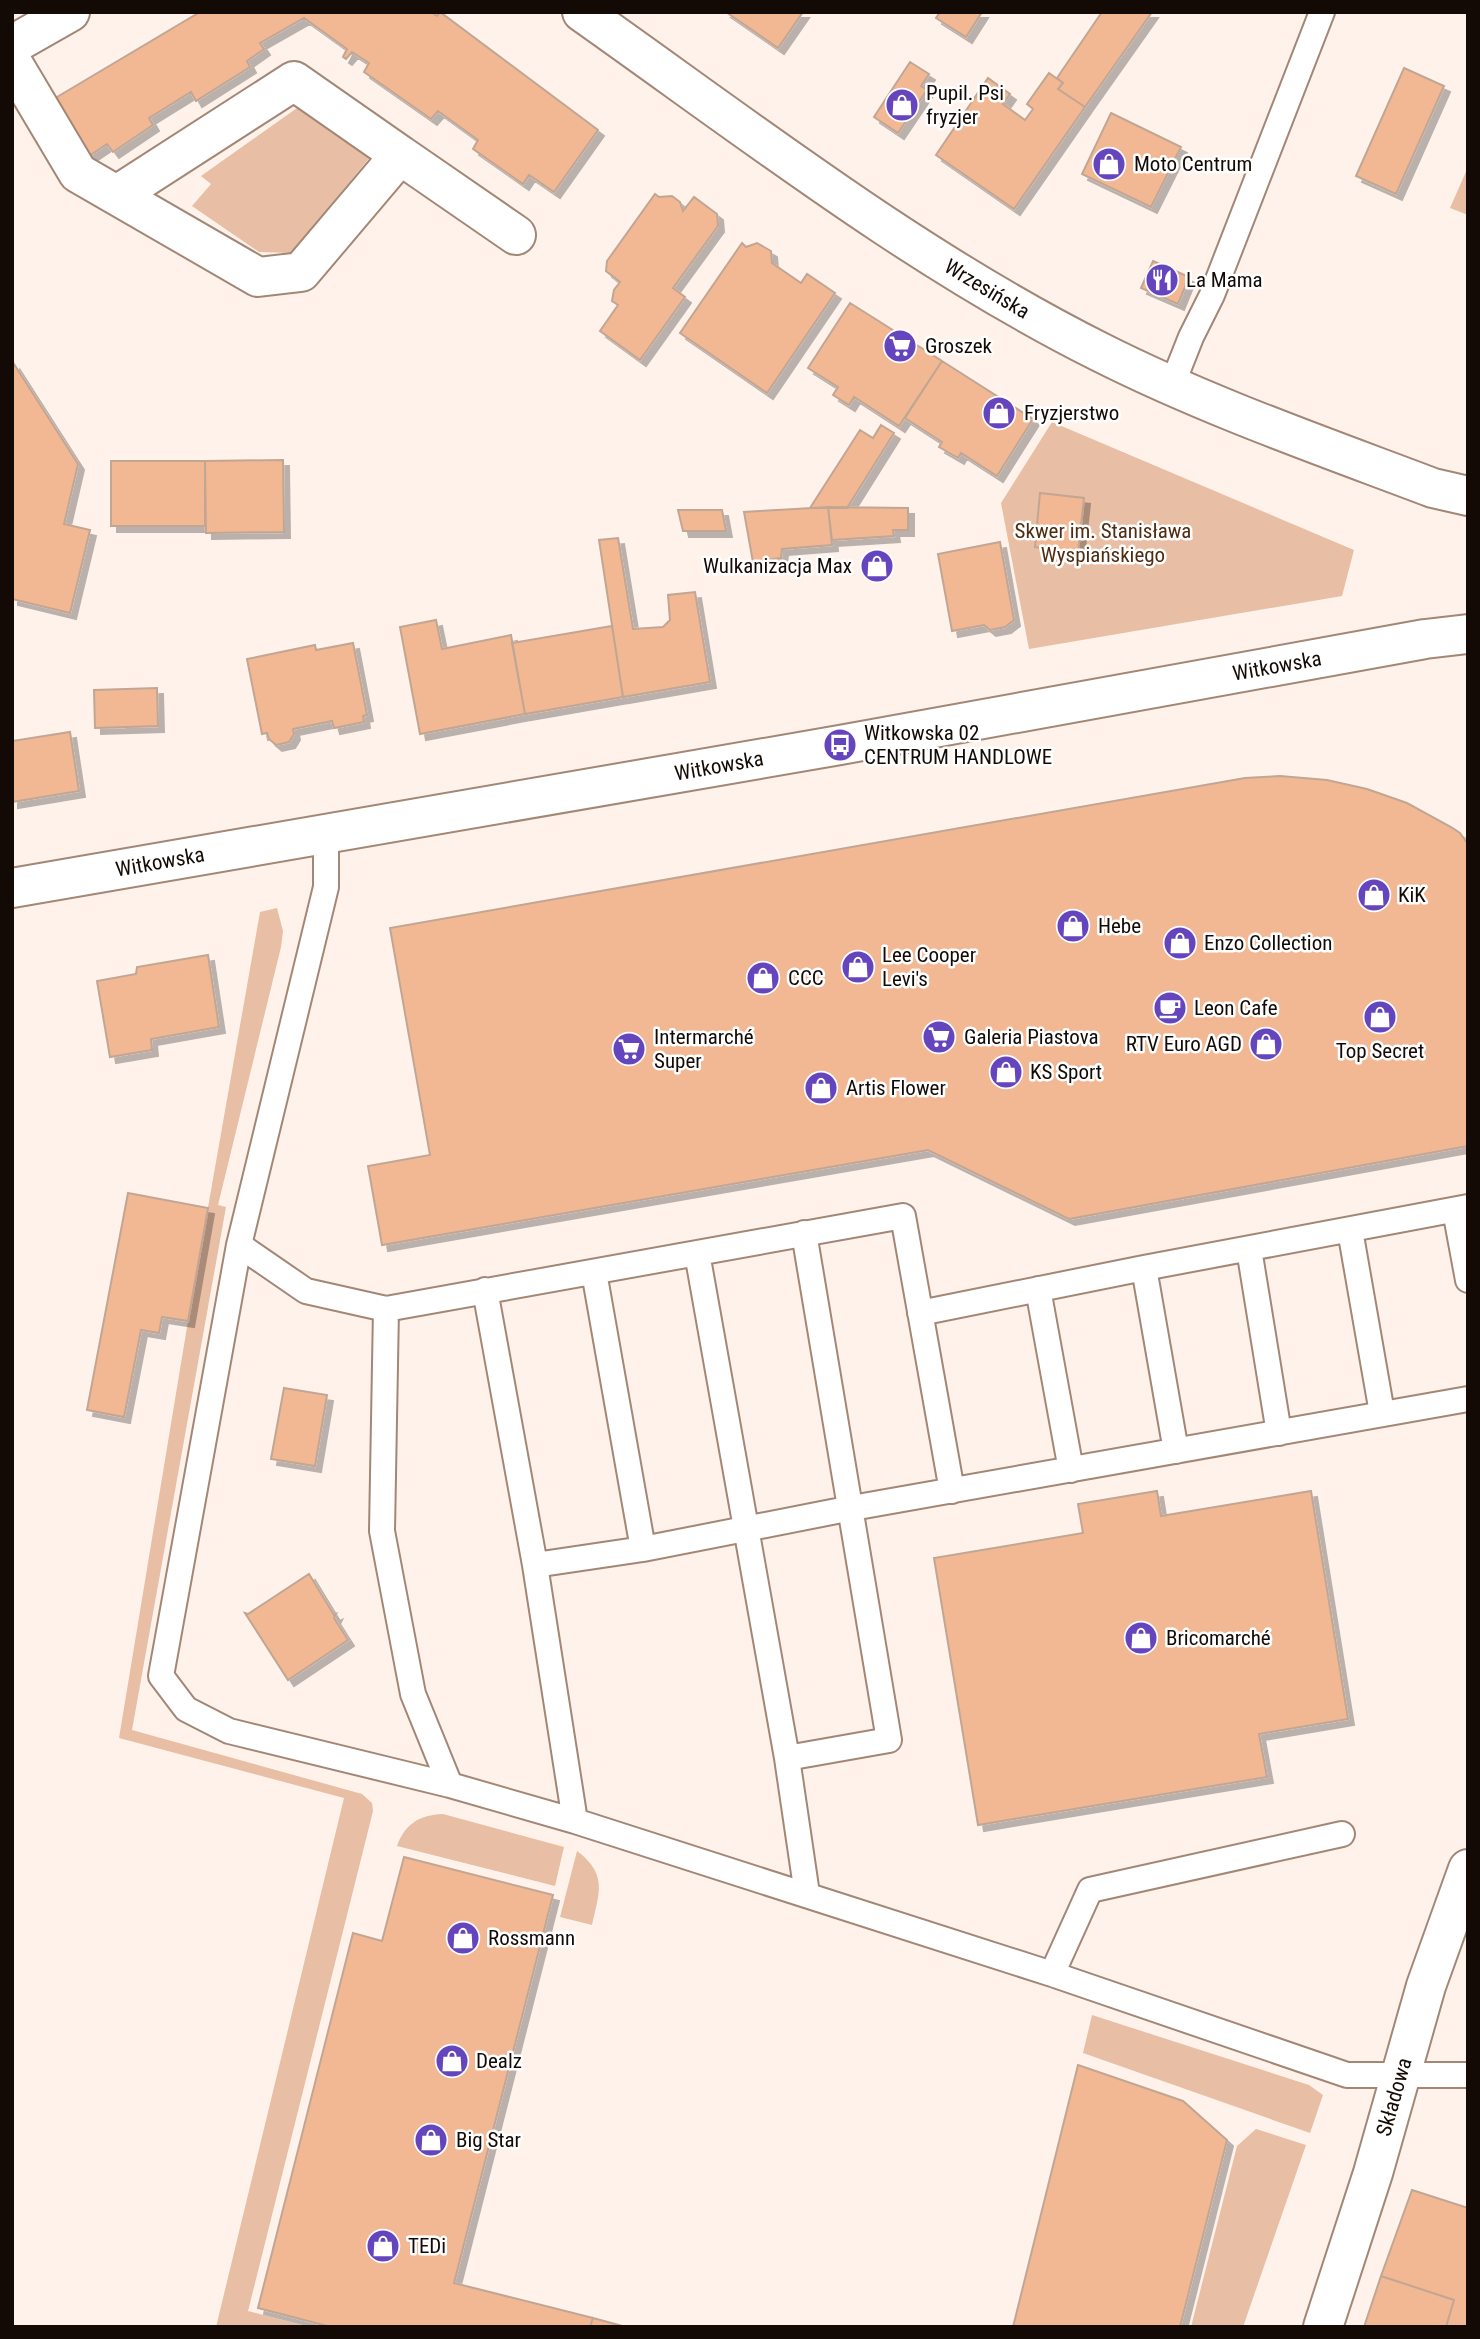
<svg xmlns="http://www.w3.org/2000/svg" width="1480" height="2339" font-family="'Roboto Condensed',sans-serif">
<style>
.green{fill:#e8bea4}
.building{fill:#f2b894;stroke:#c2a694;stroke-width:2;filter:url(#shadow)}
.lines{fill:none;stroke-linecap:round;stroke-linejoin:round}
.service-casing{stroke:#a38776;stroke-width:28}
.minor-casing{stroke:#a38776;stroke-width:42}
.tertiary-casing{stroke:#a38776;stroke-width:42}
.service{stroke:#fff;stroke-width:24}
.minor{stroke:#fff;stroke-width:38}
.tertiary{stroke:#fff;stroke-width:38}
.labels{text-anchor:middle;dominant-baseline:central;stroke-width:5;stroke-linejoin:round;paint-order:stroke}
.poi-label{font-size:21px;fill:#130a05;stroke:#fff;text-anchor:start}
.street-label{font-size:21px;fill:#130a05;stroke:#fff}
.park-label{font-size:21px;fill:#502b10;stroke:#fff}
</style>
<defs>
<filter id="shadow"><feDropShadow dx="6" dy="6" stdDeviation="0" flood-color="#0004"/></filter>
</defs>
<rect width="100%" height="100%" fill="#fff2eb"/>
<!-- green -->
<path class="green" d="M 297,108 L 371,156 L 291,253 L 259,252 L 192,206 L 211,184 L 201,176 Z
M 1468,167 L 1468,215 L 1450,208 Z
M 1052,422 L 1354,550 L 1342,596 L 1029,649 L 1001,503 Z
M 277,908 L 283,931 L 281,947 L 218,1205 L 226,1207 L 132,1730 L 362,1794 L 372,1803 L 373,1811 L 248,2311 L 309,2327 L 216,2327 L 344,1798 L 119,1738 L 188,1321 L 260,912 Z
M 443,1814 L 564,1847 L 555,1886 L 397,1846 C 405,1824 419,1815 443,1814 Z
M 577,1851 C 608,1874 599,1893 592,1925 L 560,1917 Z
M 1092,2015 L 1309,2085 L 1323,2095 L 1310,2133 L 1083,2053 Z
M 1256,2129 L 1306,2145 L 1243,2327 L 1191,2327 L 1237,2146 Z"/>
<!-- building -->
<path class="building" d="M 200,12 L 431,12 L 437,16 L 440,12 L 598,130 L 554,192 L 529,175 L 523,184 L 473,149 L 478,140 L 438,111 L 431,119 L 364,72 L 369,63 L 352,52 L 346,59 L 343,57 L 347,49 L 304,18 L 260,43 L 264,49 L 247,61 L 250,67 L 196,101 L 191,92 L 149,118 L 153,125 L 113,152 L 107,144 L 86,158 L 52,100 Z
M 726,12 L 803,12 L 778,48 Z
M 940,12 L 982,12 L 966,37 L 936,18 Z
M 1102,12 L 1152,12 L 1085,107 L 1058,89 L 1063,83 L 1057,78 Z
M 910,62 L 929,74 L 921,86 L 927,90 L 898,133 L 874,117 Z
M 1404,68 L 1444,86 L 1396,194 L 1356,176 Z
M 1049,73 L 1063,83 L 1058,89 L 1085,107 L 1014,209 L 936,155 L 988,78 L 1010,94 L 1003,104 L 1025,120 L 1033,109 L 1027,104 Z
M 1111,113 L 1181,147 L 1151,207 L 1082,174 Z
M 655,194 L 659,197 L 672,196 L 680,202 L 683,211 L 694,197 L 717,214 L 718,226 L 673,288 L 685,297 L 640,360 L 600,331 L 618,305 L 612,301 L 614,290 L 620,282 L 606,271 L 607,261 Z
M 742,243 L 746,247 L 757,243 L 771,251 L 772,263 L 801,283 L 807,274 L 835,293 L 767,393 L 680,333 Z
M 1153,261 L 1189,277 L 1178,304 L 1141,288 Z
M 850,303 L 942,361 L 899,426 L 854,397 L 849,405 L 833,395 L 838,387 L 808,368 Z
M 942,361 L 1033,419 L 997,476 L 961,453 L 958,458 L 939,447 L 942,442 L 905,418 Z
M 14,364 L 78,464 L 64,524 L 90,530 L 70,613 L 12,599 L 12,371 Z
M 881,425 L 894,433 L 847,508 L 810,508 L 860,430 L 873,438 Z
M 283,460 L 284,532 L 206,533 L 205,461 Z
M 111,461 L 205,461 L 205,526 L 111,526 Z
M 1040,493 L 1084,498 L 1078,552 L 1035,547 Z
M 828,507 L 832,545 L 782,549 L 781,558 L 753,562 L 744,512 Z
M 828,507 L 908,508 L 908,530 L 893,530 L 894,536 L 832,540 Z
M 678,510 L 722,510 L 726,531 L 683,531 Z
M 618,538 L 633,629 L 663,627 L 670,620 L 668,595 L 695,592 L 710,682 L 623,697 L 599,540 Z
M 1000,542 L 1014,620 L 1005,627 L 990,630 L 984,625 L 952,631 L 938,554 Z
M 436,620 L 442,649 L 511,635 L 525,714 L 420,734 L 400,627 Z
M 612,626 L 623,697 L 525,714 L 512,643 Z
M 353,643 L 367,715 L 363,716 L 364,722 L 334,728 L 332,721 L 293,729 L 294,734 L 289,742 L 276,745 L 269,739 L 267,733 L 262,734 L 247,659 L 315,645 L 316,650 Z
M 157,688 L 158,726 L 95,728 L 94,690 Z
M 70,732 L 79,791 L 12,802 L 12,741 Z
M 1280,776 L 1327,780 L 1367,789 L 1407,803 L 1451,827 L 1460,833 L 1467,843 L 1468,1146 L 1069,1219 L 928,1150 L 382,1245 L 368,1166 L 430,1155 L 390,928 L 1245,778 Z
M 208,955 L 219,1027 L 151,1039 L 152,1050 L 110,1057 L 97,981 L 136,974 L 137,967 Z
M 128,1193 L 208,1208 L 188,1321 L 162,1317 L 159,1333 L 141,1330 L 124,1417 L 87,1410 Z
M 284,1388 L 327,1395 L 315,1466 L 271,1459 Z
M 1157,1491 L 1161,1516 L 1311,1491 L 1348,1719 L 1259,1734 L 1267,1777 L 978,1825 L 934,1558 L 1083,1533 L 1078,1504 Z
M 309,1574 L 334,1615 L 336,1614 L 334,1618 L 348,1640 L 288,1680 L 245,1613 L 248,1614 Z
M 404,1857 L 553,1895 L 454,2283 L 593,2318 L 590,2327 L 331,2327 L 258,2308 L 353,1933 L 382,1941 Z
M 1078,2065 L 1183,2101 L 1227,2140 L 1180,2327 L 1013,2327 Z
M 1412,2190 L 1468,2208 L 1468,2327 L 1446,2327 L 1454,2300 L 1381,2276 Z
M 1381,2276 L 1454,2300 L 1446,2327 L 1364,2327 Z
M 593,2318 L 626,2327 L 590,2327 Z"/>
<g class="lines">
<defs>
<path id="service" d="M 1172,385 L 1191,337 L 1212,295 L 1322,12
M 326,833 L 326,887 L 239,1245 L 161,1676 L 186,1709 L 229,1731 L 450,1785 L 575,1821 L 1052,1974 L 1347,2075 L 1468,2075
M 1455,1210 L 1468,1280
M 1350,1230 L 1382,1413
M 804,1233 L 889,1740 L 787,1758 L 807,1894
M 239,1245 L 306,1291 L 386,1309 L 903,1216 L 952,1491
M 1249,1249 L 1279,1433
M 697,1253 L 787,1758
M 1144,1268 L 1176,1451
M 594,1272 L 643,1549
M 1038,1289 L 1071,1470
M 485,1290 L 535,1565 L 575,1821
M 386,1309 L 382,1531 L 413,1694 L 450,1785
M 920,1313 L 1144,1268 L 1468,1207
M 535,1565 L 643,1549 L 852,1508 L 1468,1399
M 1052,1974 L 1090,1890 L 1342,1834"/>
<path id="minor" d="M 12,45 L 70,12
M 12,62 L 78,173 L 258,277 L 301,272 L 400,155 L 294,81 L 117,195
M 400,155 L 516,235
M 1323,2327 L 1373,2173 L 1426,1986 L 1468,1869"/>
<path id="tertiary" d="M 582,12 C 749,130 916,260 1100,352 C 1207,406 1322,446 1433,488 L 1468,496
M 12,888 L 840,745 L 1425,639 L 1468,634"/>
</defs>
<!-- service casing -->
<use href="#service" class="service-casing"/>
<!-- minor casing -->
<use href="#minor" class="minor-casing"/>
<!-- tertiary casing -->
<use href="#tertiary" class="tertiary-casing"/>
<!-- service -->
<use href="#service" class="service"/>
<!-- minor -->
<use href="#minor" class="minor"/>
<!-- tertiary -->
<use href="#tertiary" class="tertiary"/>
</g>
<!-- icons -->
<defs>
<symbol id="shop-disc" viewBox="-11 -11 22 22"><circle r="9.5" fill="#6545bd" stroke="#fff"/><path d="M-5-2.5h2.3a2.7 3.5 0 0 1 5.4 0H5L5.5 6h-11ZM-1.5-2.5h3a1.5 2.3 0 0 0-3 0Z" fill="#fff"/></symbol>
<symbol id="restaurant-disc" viewBox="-11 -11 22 22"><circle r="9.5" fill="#6545bd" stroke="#fff"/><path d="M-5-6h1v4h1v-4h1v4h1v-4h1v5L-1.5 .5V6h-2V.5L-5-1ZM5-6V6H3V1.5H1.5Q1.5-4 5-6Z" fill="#fff"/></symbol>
<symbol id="supermarket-disc" viewBox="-11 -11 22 22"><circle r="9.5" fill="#6545bd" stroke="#fff"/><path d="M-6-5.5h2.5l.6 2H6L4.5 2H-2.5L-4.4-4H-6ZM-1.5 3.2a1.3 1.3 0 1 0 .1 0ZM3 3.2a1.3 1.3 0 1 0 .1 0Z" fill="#fff"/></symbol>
<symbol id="bus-disc" viewBox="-11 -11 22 22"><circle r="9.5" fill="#6545bd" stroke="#fff"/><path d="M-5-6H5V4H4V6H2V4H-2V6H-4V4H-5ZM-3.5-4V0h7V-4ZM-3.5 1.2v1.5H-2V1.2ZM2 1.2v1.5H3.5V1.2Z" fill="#fff"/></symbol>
<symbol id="cafe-disc" viewBox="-11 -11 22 22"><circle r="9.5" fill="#6545bd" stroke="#fff"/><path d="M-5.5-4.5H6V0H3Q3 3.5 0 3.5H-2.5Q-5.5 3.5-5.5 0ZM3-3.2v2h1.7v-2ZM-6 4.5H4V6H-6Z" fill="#fff"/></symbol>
</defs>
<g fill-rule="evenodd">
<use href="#shop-disc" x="883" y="86" width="38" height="38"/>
<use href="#shop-disc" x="1090" y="145" width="38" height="38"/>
<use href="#restaurant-disc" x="1143" y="261" width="38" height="38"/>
<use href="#supermarket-disc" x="881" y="327" width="38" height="38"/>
<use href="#shop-disc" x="980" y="394" width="38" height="38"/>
<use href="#shop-disc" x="858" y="547" width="38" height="38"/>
<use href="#bus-disc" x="821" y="726" width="38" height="38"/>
<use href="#shop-disc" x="1355" y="876" width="38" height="38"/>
<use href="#shop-disc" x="1054" y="907" width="38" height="38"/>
<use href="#shop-disc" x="1161" y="924" width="38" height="38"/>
<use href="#shop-disc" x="839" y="948" width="38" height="38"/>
<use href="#shop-disc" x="744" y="959" width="38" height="38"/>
<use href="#cafe-disc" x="1151" y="989" width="38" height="38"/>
<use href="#shop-disc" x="1361" y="998" width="38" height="38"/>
<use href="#supermarket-disc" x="920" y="1018" width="38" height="38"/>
<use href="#shop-disc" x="1247" y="1025" width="38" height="38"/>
<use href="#supermarket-disc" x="610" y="1030" width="38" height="38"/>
<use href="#shop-disc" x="987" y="1053" width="38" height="38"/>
<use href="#shop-disc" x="802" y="1069" width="38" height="38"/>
<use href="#shop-disc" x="1122" y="1619" width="38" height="38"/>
<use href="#shop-disc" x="444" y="1919" width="38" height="38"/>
<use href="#shop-disc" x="433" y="2042" width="38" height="38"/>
<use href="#shop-disc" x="412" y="2121" width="38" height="38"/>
<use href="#shop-disc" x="364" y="2227" width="38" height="38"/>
</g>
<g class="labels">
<!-- poi labels -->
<g class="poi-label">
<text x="926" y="93">Pupil. Psi<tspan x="926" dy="24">fryzjer</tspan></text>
<text x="1134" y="164">Moto Centrum</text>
<text x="1186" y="280">La Mama</text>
<text x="925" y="346">Groszek</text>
<text x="1024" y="413">Fryzjerstwo</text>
<text x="852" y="566" text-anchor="end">Wulkanizacja Max</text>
<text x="864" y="733">Witkowska 02<tspan x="864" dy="24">CENTRUM HANDLOWE</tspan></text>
<text x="1398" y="895">KiK</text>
<text x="1098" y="926">Hebe</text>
<text x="1204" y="943">Enzo Collection</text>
<text x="882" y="955">Lee Cooper<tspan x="882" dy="24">Levi's</tspan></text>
<text x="788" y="978">CCC</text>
<text x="1194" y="1008">Leon Cafe</text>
<text x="654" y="1037">Intermarché<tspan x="654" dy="24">Super</tspan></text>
<text x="964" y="1037">Galeria Piastova</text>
<text x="1242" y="1044" text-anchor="end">RTV Euro AGD</text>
<text x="1380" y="1051" text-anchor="middle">Top Secret</text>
<text x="1030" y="1072">KS Sport</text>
<text x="846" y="1088">Artis Flower</text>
<text x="1166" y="1638">Bricomarché</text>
<text x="488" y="1938">Rossmann</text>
<text x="476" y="2061">Dealz</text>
<text x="456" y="2140">Big Star</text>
<text x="408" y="2246">TEDi</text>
</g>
<!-- street labels -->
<g class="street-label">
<text transform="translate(987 289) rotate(31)">Wrzesińska</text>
<text transform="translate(1277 666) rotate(-10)">Witkowska</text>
<text transform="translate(719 766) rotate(-10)">Witkowska</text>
<text transform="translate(160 862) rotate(-10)">Witkowska</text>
<text transform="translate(1394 2097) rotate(-74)">Składowa</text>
</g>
<!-- park labels -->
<g class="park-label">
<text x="1103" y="531">Skwer im. Stanisława<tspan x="1103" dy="24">Wyspiańskiego</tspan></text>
</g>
</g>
<!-- border -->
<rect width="1480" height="2339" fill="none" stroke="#130a05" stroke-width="28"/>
</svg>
